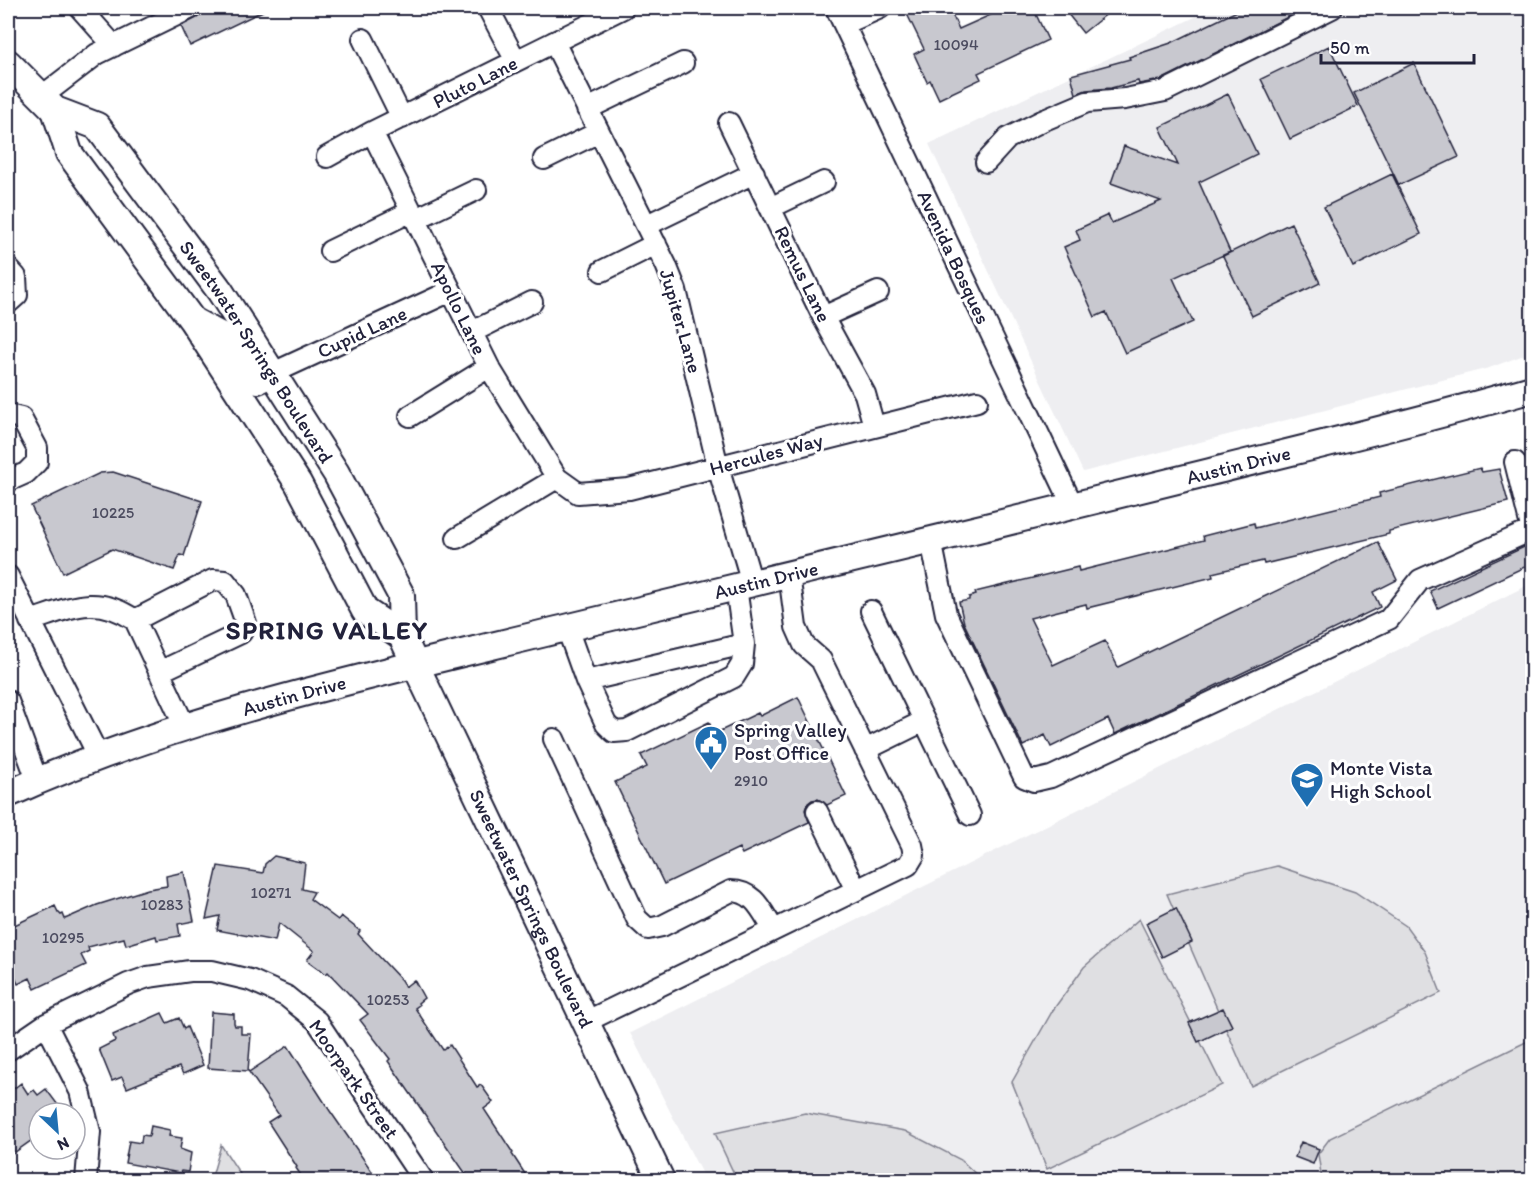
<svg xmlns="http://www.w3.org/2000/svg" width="1540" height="1188" font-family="Itim,sans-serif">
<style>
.built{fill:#eeeef1}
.green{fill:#dfdfe2;stroke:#80808e;stroke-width:1.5}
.building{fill:#c8c8cf;stroke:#22223b;stroke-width:1.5}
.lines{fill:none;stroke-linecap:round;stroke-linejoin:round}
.minor-casing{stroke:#22223b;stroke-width:24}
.major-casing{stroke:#22223b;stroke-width:30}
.minor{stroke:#fff;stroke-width:20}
.major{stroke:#fff;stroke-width:26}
.labels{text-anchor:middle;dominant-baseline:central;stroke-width:6;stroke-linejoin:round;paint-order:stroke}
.number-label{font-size:16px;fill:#4c4c60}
.street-label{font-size:20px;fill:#22223b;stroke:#fff}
.poi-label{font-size:20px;fill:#22223b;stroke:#fff;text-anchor:start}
.district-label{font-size:26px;font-weight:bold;letter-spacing:1.5px;fill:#22223b;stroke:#fff}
</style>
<rect width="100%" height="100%" fill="#fff"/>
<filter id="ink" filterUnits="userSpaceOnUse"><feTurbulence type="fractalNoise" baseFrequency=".0167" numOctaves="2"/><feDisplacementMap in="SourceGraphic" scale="12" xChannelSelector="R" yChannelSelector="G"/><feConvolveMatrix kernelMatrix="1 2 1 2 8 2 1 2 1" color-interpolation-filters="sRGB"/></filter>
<g filter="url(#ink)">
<!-- built -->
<path class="built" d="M 1214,8 L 1532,8 L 1532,352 L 1489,368 L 1083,472 L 929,144 Z
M 1532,583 L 1532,1180 L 705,1180 L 630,1033 Z"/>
<!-- green -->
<path class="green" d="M 1277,866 L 1355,892 L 1406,926 L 1425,952 L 1441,993 L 1251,1086 L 1167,894 Z
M 1139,919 L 1222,1085 L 1047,1169 L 1012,1082 L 1053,1010 L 1084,967 Z
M 1532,1039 L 1532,1180 L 1322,1180 L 1318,1154 L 1330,1138 Z
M 805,1113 L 905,1131 L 961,1160 L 982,1180 L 737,1180 L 715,1133 Z
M 221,1145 L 244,1180 L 211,1180 Z"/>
<!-- building -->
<path class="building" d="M 203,8 L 269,8 L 190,46 L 181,26 L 197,18 L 201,14 Z
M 921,8 L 949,8 L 959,29 L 1006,8 L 1033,8 L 1048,40 L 978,73 L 981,79 L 939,99 L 930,80 L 927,82 L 914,54 L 924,49 L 907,14 Z
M 1063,8 L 1114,8 L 1083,33 Z
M 1243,8 L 1306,8 L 1161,80 L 1139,84 L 1138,81 L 1111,88 L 1086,90 L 1076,94 L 1071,75 L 1130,59 L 1129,57 L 1171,43 Z
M 1329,46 L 1358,106 L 1290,139 L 1261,79 Z
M 1414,63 L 1459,157 L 1399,185 L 1354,93 Z
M 1228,94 L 1257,154 L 1199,182 L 1230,252 L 1173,278 L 1193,322 L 1125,353 L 1106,312 L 1095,317 L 1064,247 L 1080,240 L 1076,230 L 1108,215 L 1112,223 L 1161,201 L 1111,183 L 1124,146 L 1178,165 L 1160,127 Z
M 1392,174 L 1421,234 L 1353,267 L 1324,207 Z
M 1291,223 L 1320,283 L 1252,316 L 1223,256 Z
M 1480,468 L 1482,472 L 1499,469 L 1508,502 L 1389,531 L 1389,534 L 1264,564 L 1263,561 L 1212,573 L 1213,577 L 1087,608 L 1086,604 L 1030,618 L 1053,665 L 1105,641 L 1118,667 L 1378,542 L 1397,580 L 1373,592 L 1380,607 L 1115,734 L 1108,719 L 1051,747 L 1045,735 L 1023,746 L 964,623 L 959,602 L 969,600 L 969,597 L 976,595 L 975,592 L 1078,567 L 1079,571 L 1204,540 L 1203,536 L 1254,523 L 1255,528 L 1380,497 L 1379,493 Z
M 113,472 L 202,501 L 184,556 L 180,555 L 174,570 L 112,549 L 63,573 L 31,506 L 100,473 Z
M 1533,543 L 1533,563 L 1438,608 L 1430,591 Z
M 798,697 L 846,796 L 827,805 L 818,799 L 812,800 L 807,804 L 805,810 L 809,822 L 742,854 L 739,848 L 664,884 L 615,782 L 647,767 L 641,755 L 709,722 L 714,734 L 758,713 L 760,716 Z
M 274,856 L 305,863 L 302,889 L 314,892 L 310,899 L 338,920 L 341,916 L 360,931 L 358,934 L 401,980 L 405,987 L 414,980 L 424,998 L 418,1003 L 419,1005 L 415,1008 L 443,1050 L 450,1045 L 477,1087 L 481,1085 L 493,1102 L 484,1109 L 513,1153 L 512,1154 L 529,1180 L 470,1180 L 388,1061 L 390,1059 L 360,1020 L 368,1014 L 328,972 L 326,974 L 307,960 L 314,951 L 279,923 L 275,941 L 217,930 L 220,916 L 206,919 L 218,866 L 263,873 L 265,864 Z
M 184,872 L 194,921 L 178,924 L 180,936 L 157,940 L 156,936 L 126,945 L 124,938 L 88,947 L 89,951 L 81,955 L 86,965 L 35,989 L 30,978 L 18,984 L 13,973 L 8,976 L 8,928 L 55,906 L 58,912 L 61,915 L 63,914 L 65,919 L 97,905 L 148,889 L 167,886 L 166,876 Z
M 1176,908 L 1192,942 L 1162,957 L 1146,923 Z
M 1223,1008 L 1232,1026 L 1198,1042 L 1189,1023 Z
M 211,1012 L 234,1014 L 234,1023 L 235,1026 L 241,1026 L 241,1034 L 251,1034 L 248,1071 L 208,1068 Z
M 162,1013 L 167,1023 L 179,1018 L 184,1029 L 187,1027 L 203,1065 L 183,1074 L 179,1067 L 127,1088 L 122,1077 L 112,1081 L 99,1049 L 115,1041 L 113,1035 Z
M 288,1046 L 330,1111 L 378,1180 L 304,1180 L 296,1168 L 297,1167 L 268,1122 L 279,1115 L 249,1072 Z
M 21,1083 L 28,1094 L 34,1090 L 38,1095 L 46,1089 L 58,1105 L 50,1111 L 51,1113 L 39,1113 L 39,1135 L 8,1157 L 8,1093 Z
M 151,1126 L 170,1130 L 169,1136 L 182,1138 L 180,1149 L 191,1153 L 188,1172 L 181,1171 L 180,1173 L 125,1163 L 129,1141 L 141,1143 L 142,1135 L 149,1136 Z
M 1301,1142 L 1319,1149 L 1313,1164 L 1295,1157 Z"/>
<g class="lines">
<defs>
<path id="minor" d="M 80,8 L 114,46
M 488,8 L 516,61
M 836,8 L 1073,506
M 844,24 L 880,8
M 363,39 L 402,118
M 554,42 L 666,265 L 676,290 L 718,467 L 752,583
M 41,97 L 97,54 L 191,8
M 587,109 L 683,63
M 729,123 L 823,317 L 865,394 L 874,426
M 372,132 L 489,367 L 557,478 L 578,493 L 629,489 L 977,401
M 327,157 L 372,132 L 623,8
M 544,159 L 599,132
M 986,162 L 1008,138 L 1042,121 L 1087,102 L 1125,99 L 1165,91 L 1332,8
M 770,208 L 824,182
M 416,219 L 476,190
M 647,225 L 754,173
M 330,251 L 412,211
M 8,268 L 16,277 L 17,295 L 8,303
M 602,271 L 656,244
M 823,317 L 878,292
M 472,332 L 532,302
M 273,373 L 451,291
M 8,415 L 21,418 L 37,448 L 37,462 L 26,473 L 8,481
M 410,416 L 489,367
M 1515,462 L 1532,531
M 457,538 L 557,478
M 931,540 L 946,614 L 1024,777 L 1034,781 L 1051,777 L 1389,619 L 1420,580 L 1532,530
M 8,576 L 99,757
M 871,611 L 970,815
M 135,620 L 213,580 L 225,581 L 236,595 L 246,623 L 241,633 L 159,672
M 30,621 C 70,608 96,593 135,620 L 185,727
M 567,628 L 586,681 L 744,644 L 736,587
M 586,681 L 606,724 L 614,732 L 627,731 L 734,677 L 742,664 L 744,644
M 8,701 L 37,780
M 554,739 L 637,919 L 648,929 L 662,926 L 731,891 C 755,891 762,912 774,930
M 865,750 L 924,721
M 817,811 L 856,890
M 585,1022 L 908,865 L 914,855 L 912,845 L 821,660 L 804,645 L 796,627 L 789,574
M 46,1024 L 80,1091 L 90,1132 L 86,1180
M 8,1050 L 46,1024 L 128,984 L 148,977 L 190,971 L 212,971 L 250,980 L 286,996 L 317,1021 L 423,1180"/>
<g id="major">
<path id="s1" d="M 8,63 L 55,110 L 97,126 L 220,291 L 336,473 L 401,595 L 402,636 L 415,664 L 661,1180"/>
<path d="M 55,110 L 69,153 L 192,320 L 298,483 L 365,611 L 402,636"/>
<path d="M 195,322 L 225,338 L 246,370 L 258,380 L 273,373"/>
<path id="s2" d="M 8,794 C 184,714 382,673 570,627 C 783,576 997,525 1210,472 C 1318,445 1426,420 1532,389"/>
</g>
</defs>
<!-- minor casing -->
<use href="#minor" class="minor-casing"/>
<!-- major casing -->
<use href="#major" class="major-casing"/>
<!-- minor -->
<use href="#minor" class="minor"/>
<!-- major -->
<use href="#major" class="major"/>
</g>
</g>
<!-- icons -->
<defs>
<symbol id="civic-pin" viewBox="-11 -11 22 30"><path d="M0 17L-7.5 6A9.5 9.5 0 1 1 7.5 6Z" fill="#1f6fb2" stroke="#fff"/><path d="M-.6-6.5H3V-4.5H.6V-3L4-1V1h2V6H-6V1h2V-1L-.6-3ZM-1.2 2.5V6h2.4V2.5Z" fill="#fff"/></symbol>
<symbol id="school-pin" viewBox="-11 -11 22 30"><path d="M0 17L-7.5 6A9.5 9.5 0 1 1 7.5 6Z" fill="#1f6fb2" stroke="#fff"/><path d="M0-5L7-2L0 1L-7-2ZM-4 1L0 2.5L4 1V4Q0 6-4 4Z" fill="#fff"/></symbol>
</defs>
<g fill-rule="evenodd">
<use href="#civic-pin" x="692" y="723" width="38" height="52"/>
<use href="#school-pin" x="1288" y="760" width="38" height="52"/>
</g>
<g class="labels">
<!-- number labels -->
<g class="number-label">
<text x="956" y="44">10094</text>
<text x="113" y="512">10225</text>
<text x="751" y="780">2910</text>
<text x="271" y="892">10271</text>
<text x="162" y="904">10283</text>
<text x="63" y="937">10295</text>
<text x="388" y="999">10253</text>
</g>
<!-- street labels -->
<g class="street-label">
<text transform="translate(475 82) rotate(-27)">Pluto Lane</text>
<text transform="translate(954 257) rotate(65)">Avenida Bosques</text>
<text transform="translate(803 274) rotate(64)">Remus Lane</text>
<text transform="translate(459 308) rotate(64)">Apollo Lane</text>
<text transform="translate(681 321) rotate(74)">Jupiter Lane</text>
<text transform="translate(362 332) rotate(-25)">Cupid Lane</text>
<text stroke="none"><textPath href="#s1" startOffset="388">Sweetwater Springs Boulevard</textPath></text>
<text transform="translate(766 454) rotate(-15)">Hercules Way</text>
<text stroke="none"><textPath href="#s2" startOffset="1275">Austin Drive</textPath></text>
<text stroke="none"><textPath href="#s2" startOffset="789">Austin Drive</textPath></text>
<text stroke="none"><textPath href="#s2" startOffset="303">Austin Drive</textPath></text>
<text stroke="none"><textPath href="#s1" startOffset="1014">Sweetwater Springs Boulevard</textPath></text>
<text transform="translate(354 1079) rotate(55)">Moorpark Street</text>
</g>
<!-- poi labels -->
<g class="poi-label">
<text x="734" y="730">Spring Valley<tspan x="734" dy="23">Post Office</tspan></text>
<text x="1330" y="768">Monte Vista<tspan x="1330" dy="23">High School</tspan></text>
</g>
<!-- district labels -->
<g class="district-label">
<text x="327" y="630">SPRING VALLEY</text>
</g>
</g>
<!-- margin -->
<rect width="1540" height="1188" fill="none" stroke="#fff" stroke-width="30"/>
<rect x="15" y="15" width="1510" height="1158" fill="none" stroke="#22223b" stroke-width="2" filter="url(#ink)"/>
<!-- north arrow -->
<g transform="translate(57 1131) rotate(154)"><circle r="28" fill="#ffffff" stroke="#a7a7b1" stroke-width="1.5"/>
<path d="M0-4.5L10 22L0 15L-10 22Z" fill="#1f6fb2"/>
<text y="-9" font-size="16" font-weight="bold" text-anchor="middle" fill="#22223b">N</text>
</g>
<!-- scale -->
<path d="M1321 54v9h153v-9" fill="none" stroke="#22223b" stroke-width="3"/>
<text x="1330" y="54" font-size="18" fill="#22223b" stroke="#ffffff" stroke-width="4.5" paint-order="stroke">50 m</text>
</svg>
